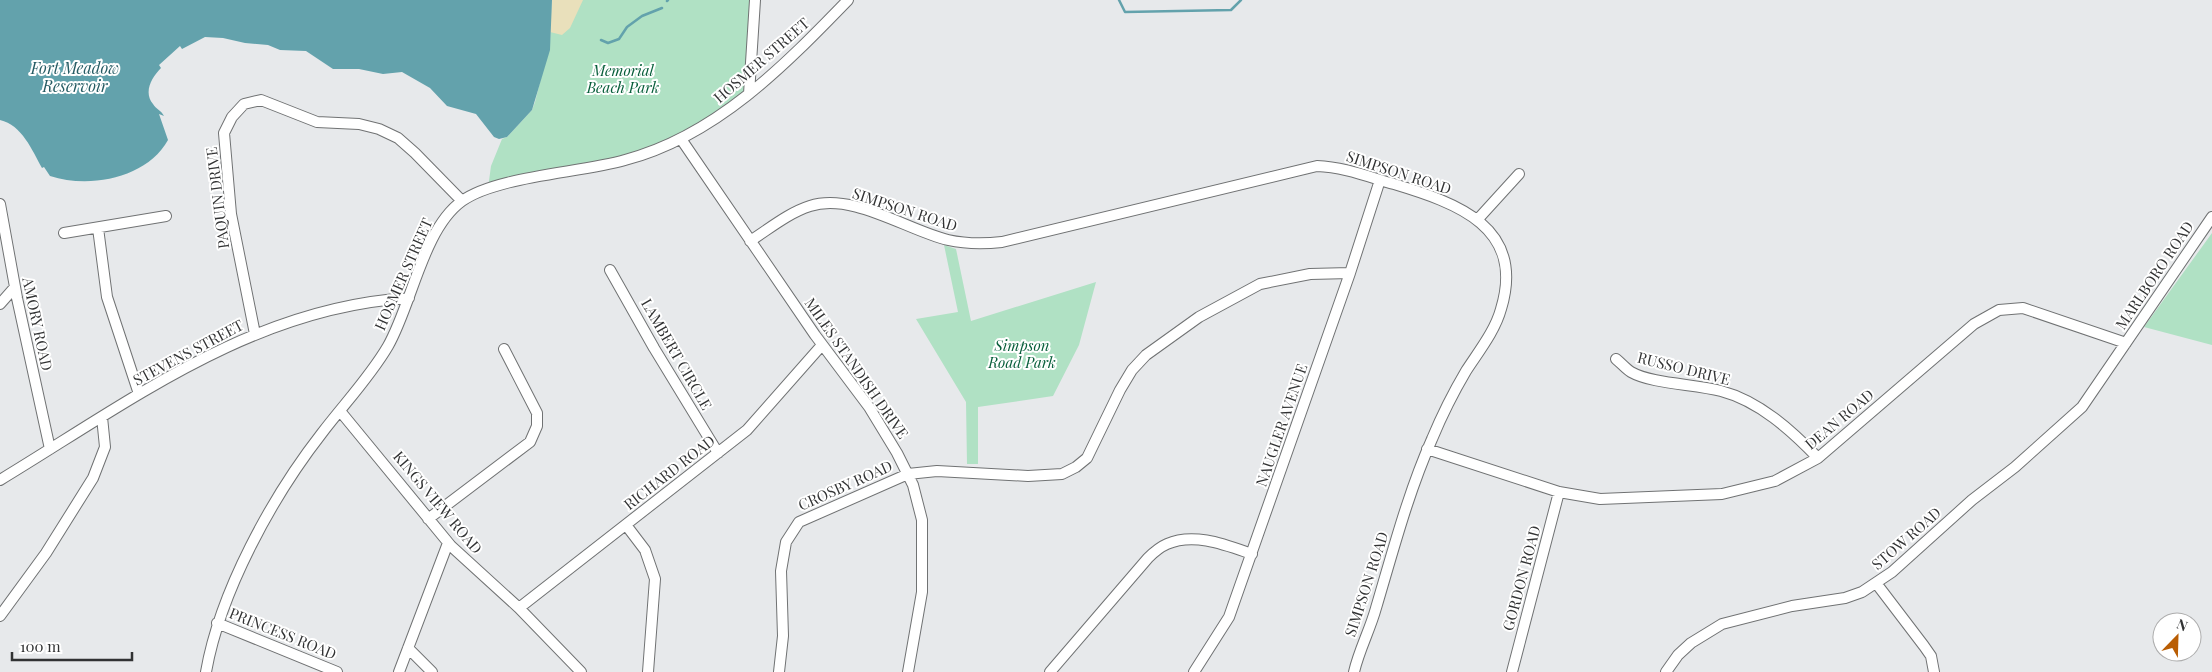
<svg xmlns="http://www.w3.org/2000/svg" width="2212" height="672" font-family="'Playfair Display',serif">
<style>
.green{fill:#b0e1c4}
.sand{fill:#e9e0bb}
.water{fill:#63a2ac}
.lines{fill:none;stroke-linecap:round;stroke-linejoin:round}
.stream{stroke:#63a2ac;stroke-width:2.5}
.minor-casing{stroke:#707273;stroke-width:12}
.minor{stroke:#fff;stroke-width:10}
.labels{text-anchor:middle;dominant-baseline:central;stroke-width:4;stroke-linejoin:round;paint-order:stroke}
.street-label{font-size:15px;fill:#313233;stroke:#fff}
.park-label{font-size:15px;font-style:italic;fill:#075e3a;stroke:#fff}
.water-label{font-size:16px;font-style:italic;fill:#255b63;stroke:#fff}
</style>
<rect width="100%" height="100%" fill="#e7e9eb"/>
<!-- green -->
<path class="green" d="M 552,0 L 755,0 L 749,94 L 664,147 L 488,188 L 491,166 L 502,139 L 507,137 L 532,110 L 535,102 L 550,42 Z
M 2212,233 L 2212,345 L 2144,327 Z
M 944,245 L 956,249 L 971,321 L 1096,282 L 1079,345 L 1053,396 L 978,407 L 978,464 L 967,464 L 966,402 L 916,319 L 958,312 Z"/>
<!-- sand -->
<path class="sand" d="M 552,0 L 583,0 L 570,28 L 562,35 L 550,32 Z"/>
<!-- water -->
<path class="water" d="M 0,0 L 552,0 L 550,50 L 532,110 L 507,137 L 499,139 L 494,137 L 476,114 L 447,106 L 430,88 L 402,72 L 383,74 L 359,69 L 333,69 L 306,51 L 280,50 L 268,45 L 245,43 L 223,38 L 205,37 L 182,49 L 180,46 L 159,65 L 161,68 C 152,77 143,92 153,104 C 156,109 161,110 164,116 L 159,114 L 168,140 C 147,178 90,189 50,176 L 44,167 L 42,168 C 32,150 22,125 0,120 Z"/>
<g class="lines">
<!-- stream -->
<path class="stream" d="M 1119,0 L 1125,12 L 1231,10 L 1241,0
M 667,1 L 668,0
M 601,40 L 608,43 L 619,39 L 627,27 L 642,16 L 662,8"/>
<defs>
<path id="minor" d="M 749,94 L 755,0
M 681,139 L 815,335 L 869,407 L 897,453 L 913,485 L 922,520 L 922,592 L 908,672
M 0,204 L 17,298 L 50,449
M 1478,219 L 1519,174
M 98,228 L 107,297 L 139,394
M 64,233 L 166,216
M 750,241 C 769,229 788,213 810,206 C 852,192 907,230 948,240 C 966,244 984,244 1002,242 L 1317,166 C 1344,167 1369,177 1394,184 C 1457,203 1526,227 1501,309 C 1495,331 1479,351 1466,371 C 1453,393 1442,415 1432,439 C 1408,493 1393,551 1376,608 C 1370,630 1359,650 1354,672
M 610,270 L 654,348 L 718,453
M 0,304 L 15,287
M 255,334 L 231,214 L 224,133 L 232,117 L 244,104 L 261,100 L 317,122 L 359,124 L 379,129 L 398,138 L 415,153 L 462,201
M 1616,359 C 1621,363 1626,369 1631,372 C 1652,384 1695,384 1721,391 C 1759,401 1791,430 1818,458
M 340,411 L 451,546 L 519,608 L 581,672
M 1427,449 L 1559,492 L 1600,499 L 1722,494 L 1775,481 L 1818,458 L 1974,324 L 1999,310 L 2023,308 L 2126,343
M 0,480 C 129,402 253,307 409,298
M 428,519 L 530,442 L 537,426 L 537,413 L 504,349
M 626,525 L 645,550 L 655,579 L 648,672
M 1876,583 L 1924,646 L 1931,656 L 1934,672
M 519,608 L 747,430 L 822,345
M 0,616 L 46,553 L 93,478 L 105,447 L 102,417
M 217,623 L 337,672
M 408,648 L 432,672
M 206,672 C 220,592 272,497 322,433 C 344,404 370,377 388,346 C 412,304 423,229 462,201 C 497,176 580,173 625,160 C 716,136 784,66 848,0
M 399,672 L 448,543
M 779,672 L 783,636 L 781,571 L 786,542 L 799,522 L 908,474 L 937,471 L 1028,476 L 1062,474 L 1076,467 L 1087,458 L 1120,390 L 1132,370 L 1146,355 L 1199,317 L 1260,284 L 1310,274 L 1350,273
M 1050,672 L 1148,558 C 1153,553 1160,547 1167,544 C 1194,532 1226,545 1252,554
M 1194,672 L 1229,617 L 1350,273 L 1380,180
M 1512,672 L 1559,492
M 1666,672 L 1678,655 L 1691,643 L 1722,624 L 1792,606 L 1845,598 L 1862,592 L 1892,572 L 1972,500 L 2015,467 L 2082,407 L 2212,217"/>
</defs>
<!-- minor casing -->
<use href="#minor" class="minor-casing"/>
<!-- minor -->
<use href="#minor" class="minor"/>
</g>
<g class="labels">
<!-- street labels -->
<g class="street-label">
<text transform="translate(761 60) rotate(-41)">HOSMER STREET</text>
<text transform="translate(1399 172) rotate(18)">SIMPSON ROAD</text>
<text transform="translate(217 198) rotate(-97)">PAQUIN DRIVE</text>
<text transform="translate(905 209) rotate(18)">SIMPSON ROAD</text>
<text transform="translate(403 274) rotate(-66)">HOSMER STREET</text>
<text transform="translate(2154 275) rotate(-56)">MARLBORO ROAD</text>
<text transform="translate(38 324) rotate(78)">AMORY ROAD</text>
<text transform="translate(188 352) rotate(-28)">STEVENS STREET</text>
<text transform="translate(677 354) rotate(60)">LAMBERT CIRCLE</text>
<text transform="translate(857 368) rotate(55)">MILES STANDISH DRIVE</text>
<text transform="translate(1684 368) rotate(14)">RUSSO DRIVE</text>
<text transform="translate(1839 419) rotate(-40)">DEAN ROAD</text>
<text transform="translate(1281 425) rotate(-71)">NAUGLER AVENUE</text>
<text transform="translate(669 472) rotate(-38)">RICHARD ROAD</text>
<text transform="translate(845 485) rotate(-24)">CROSBY ROAD</text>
<text transform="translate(438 502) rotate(50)">KINGS VIEW ROAD</text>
<text transform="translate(1906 538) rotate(-41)">STOW ROAD</text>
<text transform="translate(1521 578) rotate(-75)">GORDON ROAD</text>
<text transform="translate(1366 584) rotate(-72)">SIMPSON ROAD</text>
<text transform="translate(283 633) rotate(22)">PRINCESS ROAD</text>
</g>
<!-- park labels -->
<g class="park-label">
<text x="623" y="70">Memorial<tspan x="623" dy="17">Beach Park</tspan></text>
<text x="1022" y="345">Simpson<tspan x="1022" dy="17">Road Park</tspan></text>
</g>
<!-- water labels -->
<g class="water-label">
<text x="75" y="67">Fort Meadow<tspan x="75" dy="18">Reservoir</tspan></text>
</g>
</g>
<!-- north arrow -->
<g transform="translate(2177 637) rotate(23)"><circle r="24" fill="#ffffff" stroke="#adadad"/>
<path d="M0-4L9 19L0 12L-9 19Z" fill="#b95d03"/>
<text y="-8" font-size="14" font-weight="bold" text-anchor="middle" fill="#313233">N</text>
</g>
<!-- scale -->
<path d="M12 652v8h120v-8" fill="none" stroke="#313233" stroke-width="2.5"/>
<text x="20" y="652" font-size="15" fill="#313233" stroke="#ffffff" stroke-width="4" paint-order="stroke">100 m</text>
</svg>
